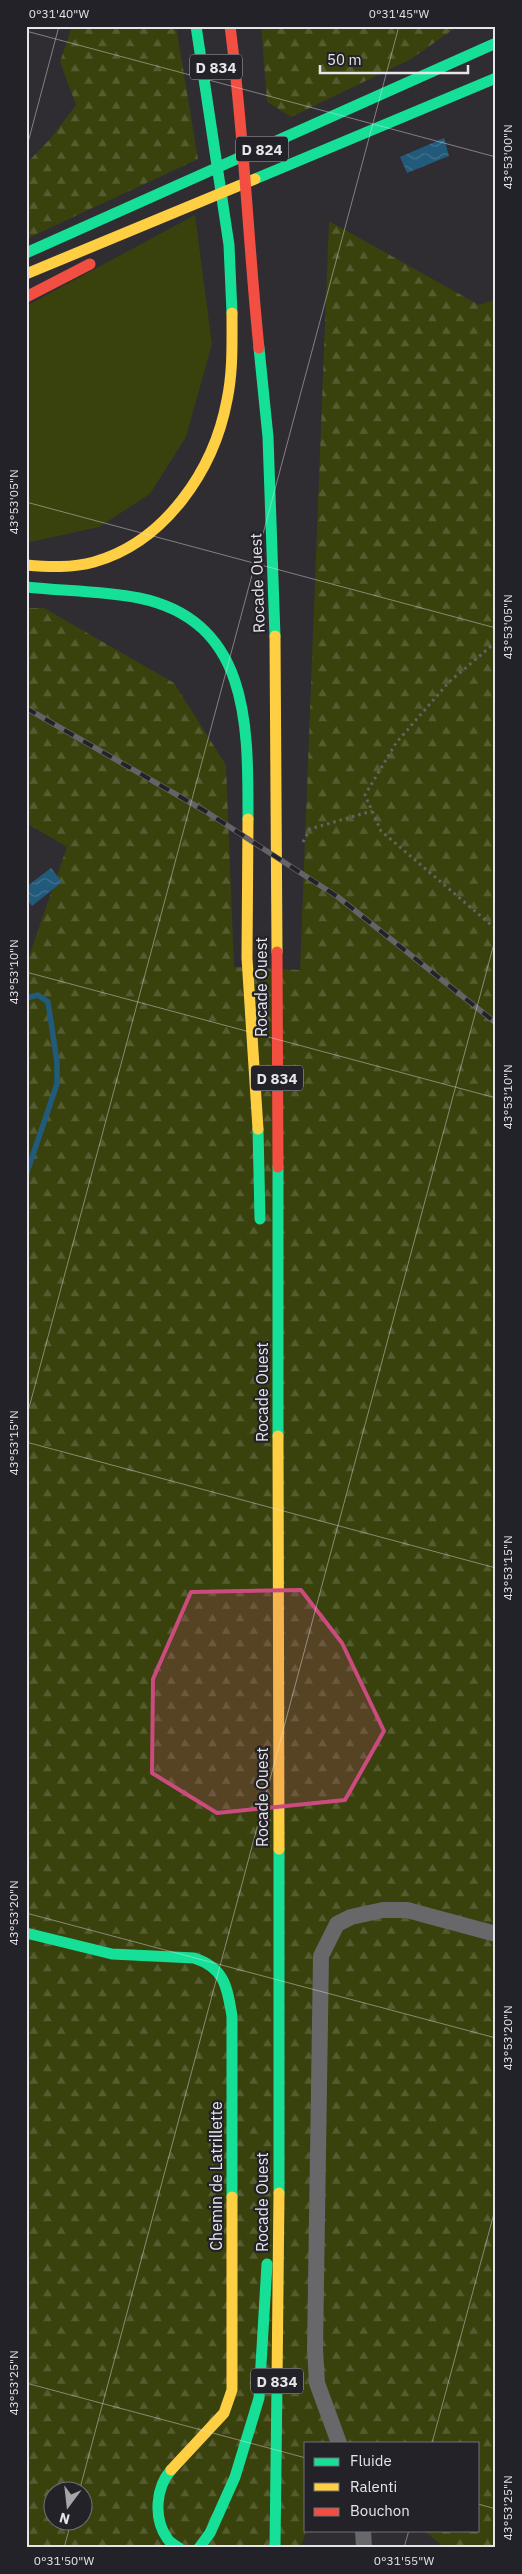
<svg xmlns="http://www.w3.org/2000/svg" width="522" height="2574" font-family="'IBM Plex Sans',sans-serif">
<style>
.green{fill:#39410d}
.forest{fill:url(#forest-firs);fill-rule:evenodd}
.water{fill:url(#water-waves)}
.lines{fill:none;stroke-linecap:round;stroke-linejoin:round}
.stream{stroke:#215a7a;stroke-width:5.5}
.path{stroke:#646366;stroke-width:3;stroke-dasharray:2.5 4;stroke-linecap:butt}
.street{stroke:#68676a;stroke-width:16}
.fast{stroke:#16e098;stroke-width:11}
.slow{stroke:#ffcf43;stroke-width:11}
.jam{stroke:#f24e42;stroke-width:11}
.rail-casing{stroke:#656367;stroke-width:5.5}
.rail{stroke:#242229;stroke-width:4;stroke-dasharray:11;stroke-linecap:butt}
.marked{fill:#cb4b7f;fill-opacity:0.2;stroke:#cb4b7f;stroke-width:4;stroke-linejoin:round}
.ticks{fill:none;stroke:#e6e5ea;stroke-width:1;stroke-opacity:0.45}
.labels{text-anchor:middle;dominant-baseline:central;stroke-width:4.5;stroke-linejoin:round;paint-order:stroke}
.shield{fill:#242229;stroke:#acaab0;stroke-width:1}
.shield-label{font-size:15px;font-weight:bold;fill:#e6e5ea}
.street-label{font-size:16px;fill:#e6e5ea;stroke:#242229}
.neatline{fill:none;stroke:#e6e5ea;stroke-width:2}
.ticks-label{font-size:12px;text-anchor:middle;fill:#e6e5ea}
</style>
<defs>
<pattern id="forest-firs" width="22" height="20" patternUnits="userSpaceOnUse" patternTransform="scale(1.25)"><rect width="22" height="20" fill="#39410d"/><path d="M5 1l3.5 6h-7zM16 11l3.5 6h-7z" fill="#565c30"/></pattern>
<pattern id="water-waves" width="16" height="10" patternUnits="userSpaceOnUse" patternTransform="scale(1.25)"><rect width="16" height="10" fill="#215a7a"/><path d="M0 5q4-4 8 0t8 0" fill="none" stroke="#41728d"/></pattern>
</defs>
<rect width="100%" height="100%" fill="#2f2d32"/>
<!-- green -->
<path class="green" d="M 195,215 L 212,344 L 186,437 L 150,494 L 99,527 L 26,543 L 26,306 Z"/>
<!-- forest -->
<path class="forest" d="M 72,26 L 176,26 L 198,159 L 26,239 L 26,164 L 50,139 L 76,105 L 60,62 Z
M 261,26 L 458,26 L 411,59 L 291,117 L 267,102 Z
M 329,221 L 479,305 L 496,299 L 496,2548 L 445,2548 L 423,2530 L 478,2530 L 478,2443 L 306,2443 L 307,2530 L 300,2548 L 26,2548 L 26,965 L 67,847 L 26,823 L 26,608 L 44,608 L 174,683 L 226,765 L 234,967 L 300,970 ZM 52,2492 L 82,2492 L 82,2522 L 52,2522 Z"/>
<!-- water -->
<path class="water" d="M 444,138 L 449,156 L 407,173 L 400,157 Z
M 51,868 L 62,882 L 32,906 L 26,899 L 26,887 Z"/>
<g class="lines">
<!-- stream -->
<path class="stream" d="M 26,998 L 38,995 L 48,1002 L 57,1062 L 57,1084 L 26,1175"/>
<!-- path -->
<path class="path" d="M 496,642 L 449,682 L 396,743 L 365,795 L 381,831 L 496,929
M 303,842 L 310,829 L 372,811"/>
<!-- street -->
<path class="street" d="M 339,2443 L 317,2383 L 315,2349 L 321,1956 L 337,1924 L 351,1917 L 383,1910 L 407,1910 L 496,1934
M 363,2530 L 364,2548"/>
<!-- fast -->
<path class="fast" d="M 196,26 L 229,245 L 232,313
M 255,179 L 496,78
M 26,253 L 496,43
M 259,348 L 268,437 L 275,636
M 26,587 C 64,591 102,591 139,598 C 251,621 248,728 248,819
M 258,1129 L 260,1219
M 278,1167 L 278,1436
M 279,1849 L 279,2193
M 26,1933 L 112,1954 L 194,1958 C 225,1968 227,1987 232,2016 L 232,2197
M 171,2470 C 156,2487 153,2518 167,2538 C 169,2542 175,2545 179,2548
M 199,2548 L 210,2533 L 235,2477 L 259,2398 L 267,2264
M 275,2548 L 277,2383"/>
<!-- slow -->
<path class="slow" d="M 26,274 L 255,179
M 26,565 C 49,567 72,568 94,562 C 165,542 214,470 227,400 C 233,372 232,342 232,313
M 275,636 L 277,952
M 248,819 L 247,958 L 258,1129
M 278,1436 L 279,1849
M 277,2383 L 279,2193
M 171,2470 L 224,2413 L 232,2390 L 232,2197"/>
<!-- jam -->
<path class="jam" d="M 230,26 C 244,133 248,241 259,348
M 26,297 L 90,264
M 277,952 L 278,1167"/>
<defs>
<path id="rail" d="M 26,708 L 205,811 L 338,897 L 496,1023"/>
</defs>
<!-- rail casing -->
<use href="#rail" class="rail-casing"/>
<!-- rail -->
<use href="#rail" class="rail"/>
</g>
<!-- marked area -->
<path class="marked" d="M 301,1590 L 342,1643 L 384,1731 L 345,1800 L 217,1813 L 152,1773 L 153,1679 L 191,1592 Z"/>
<!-- ticks -->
<path class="ticks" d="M 26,31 L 496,157M 26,150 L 59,26M 26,502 L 496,628M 26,972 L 496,1098M 26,1419 L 399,26M 26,1442 L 496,1568M 26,1913 L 496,2038M 26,2383 L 306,2458M 432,2443 L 496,2206M 79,2492 L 496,936M 478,2504 L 496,2509M 64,2548 L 71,2522M 404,2548 L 409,2530"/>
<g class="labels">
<!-- shield labels -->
<g class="shield">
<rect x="190" y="54.5" width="52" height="25" rx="4"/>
<rect x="236" y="136.5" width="52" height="25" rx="4"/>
<rect x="251" y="1065.5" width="52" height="25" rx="4"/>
<rect x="251" y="2368.5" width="52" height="25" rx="4"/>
</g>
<g class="shield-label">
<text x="216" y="67">D 834</text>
<text x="262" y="149">D 824</text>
<text x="277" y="1078">D 834</text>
<text x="277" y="2381">D 834</text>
</g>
<!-- street labels -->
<g class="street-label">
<text transform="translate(257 583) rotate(-92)">Rocade Ouest</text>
<text transform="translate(261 987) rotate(-90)">Rocade Ouest</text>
<text transform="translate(262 1392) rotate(-90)">Rocade Ouest</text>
<text transform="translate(262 1797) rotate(-90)">Rocade Ouest</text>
<text transform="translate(216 2176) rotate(-90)">Chemin de Latrillette</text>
<text transform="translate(262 2202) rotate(-90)">Rocade Ouest</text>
</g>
</g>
<!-- border -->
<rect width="522" height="2574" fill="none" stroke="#242229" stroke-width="55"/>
<!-- legend -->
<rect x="304" y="2442" width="175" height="90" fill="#242229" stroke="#727076"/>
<rect x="314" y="2458" width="25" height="8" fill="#16e098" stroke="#727076"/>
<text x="350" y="2466" font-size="15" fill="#e6e5ea">Fluide</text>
<rect x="314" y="2483" width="25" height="8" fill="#ffcf43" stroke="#727076"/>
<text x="350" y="2492" font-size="15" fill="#e6e5ea">Ralenti</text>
<rect x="314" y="2508" width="25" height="8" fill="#f24e42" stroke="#727076"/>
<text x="350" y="2516" font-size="15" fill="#e6e5ea">Bouchon</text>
<!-- north arrow -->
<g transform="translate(68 2506) rotate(195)"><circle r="24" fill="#242229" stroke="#727076"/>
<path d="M0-4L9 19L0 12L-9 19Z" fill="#a6a5aa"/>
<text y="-8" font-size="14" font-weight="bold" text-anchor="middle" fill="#e6e5ea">N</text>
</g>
<!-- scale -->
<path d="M320 65v8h148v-8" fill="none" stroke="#e6e5ea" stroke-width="2.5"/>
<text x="327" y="65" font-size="15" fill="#e6e5ea" stroke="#242229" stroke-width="4" paint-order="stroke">50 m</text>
<rect x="28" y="28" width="466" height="2518" class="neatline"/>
<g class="ticks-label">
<text x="59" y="18">0°31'40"W</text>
<text x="399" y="18">0°31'45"W</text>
<text transform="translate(508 157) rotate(-90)" y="4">43°53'00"N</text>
<text transform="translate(14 502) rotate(-90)" y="4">43°53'05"N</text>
<text transform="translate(508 627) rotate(-90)" y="4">43°53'05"N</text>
<text transform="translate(14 972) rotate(-90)" y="4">43°53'10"N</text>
<text transform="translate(508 1097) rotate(-90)" y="4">43°53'10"N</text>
<text transform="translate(14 1443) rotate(-90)" y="4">43°53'15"N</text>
<text transform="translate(508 1568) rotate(-90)" y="4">43°53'15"N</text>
<text transform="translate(14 1913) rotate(-90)" y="4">43°53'20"N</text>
<text transform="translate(508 2038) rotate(-90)" y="4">43°53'20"N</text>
<text transform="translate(14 2383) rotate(-90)" y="4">43°53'25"N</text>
<text transform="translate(508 2508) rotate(-90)" y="4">43°53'25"N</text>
<text x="64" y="2565">0°31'50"W</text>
<text x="404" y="2565">0°31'55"W</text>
</g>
</svg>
